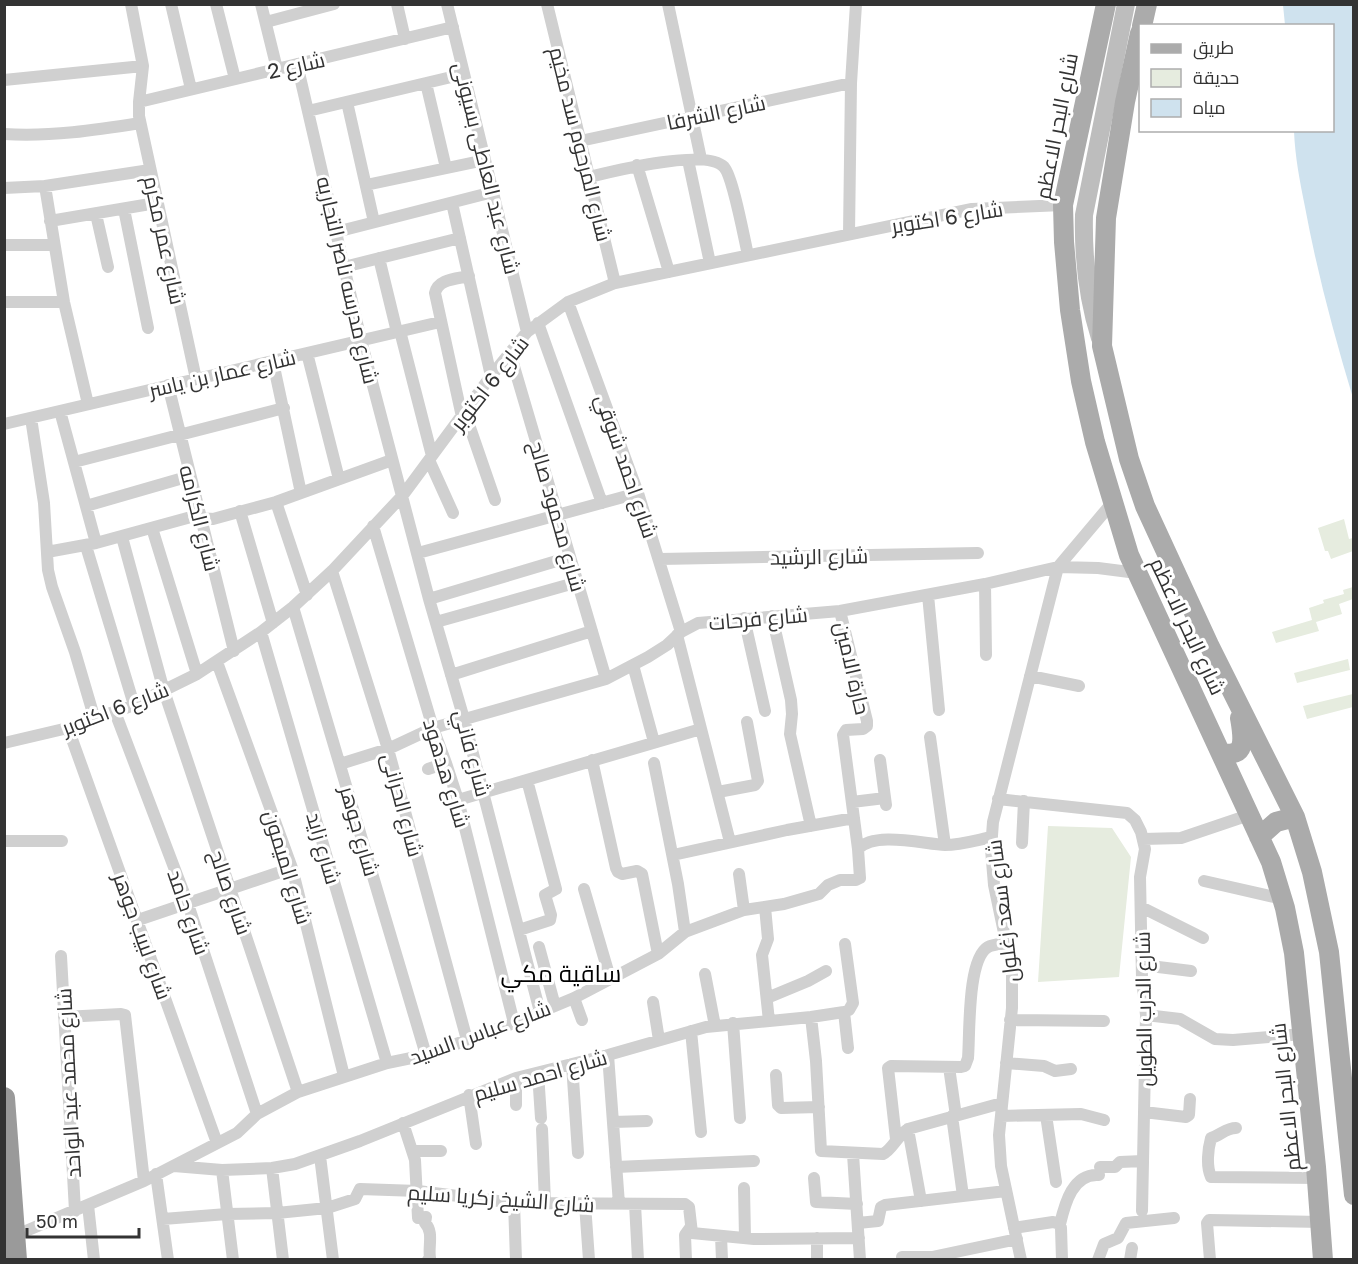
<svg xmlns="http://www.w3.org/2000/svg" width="1358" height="1264" font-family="'Golos Text',Cairo,sans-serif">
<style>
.green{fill:#e6ecdf}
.water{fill:#cfe2ee}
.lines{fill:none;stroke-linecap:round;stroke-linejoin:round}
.street{stroke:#d0d0d0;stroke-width:12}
.secondary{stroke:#bdbdbd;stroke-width:18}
.primary{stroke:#ababab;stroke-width:20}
.highway{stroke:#9a9a9a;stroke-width:22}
.labels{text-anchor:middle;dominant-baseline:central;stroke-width:6;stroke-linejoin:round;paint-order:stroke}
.street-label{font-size:21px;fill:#333;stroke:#fff}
.quarter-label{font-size:24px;fill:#000;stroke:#fff}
</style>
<rect width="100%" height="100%" fill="#fff"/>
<!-- green -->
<path class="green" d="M 1344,519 L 1349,539 L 1353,538 L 1353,551 L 1331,559 L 1328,551 L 1325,551 L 1318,528 Z
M 1353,587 L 1353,599 L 1339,604 L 1342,614 L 1316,622 L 1319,631 L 1276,643 L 1272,632 L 1312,620 L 1309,608 L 1324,603 L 1323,600 L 1344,594 L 1343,590 Z
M 1348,659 L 1350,670 L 1297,683 L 1294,673 Z
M 1353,694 L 1353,707 L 1307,719 L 1303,706 Z
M 1048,826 L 1112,828 L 1131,857 L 1119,977 L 1038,982 Z"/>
<!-- water -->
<path class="water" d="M 1283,5 L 1353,5 L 1353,398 C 1334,335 1317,272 1305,207 C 1300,182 1295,157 1294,131 L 1332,130 L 1332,26 L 1285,25 Z"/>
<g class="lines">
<!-- street -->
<path class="street" d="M 131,4 L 143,66 L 139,102 L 139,116 L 196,379
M 171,4 L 191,89
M 216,4 L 235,79
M 261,4 L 277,69
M 397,4 L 405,39
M 447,4 L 527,332
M 547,4 L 615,283
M 668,4 L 701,159
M 266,22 L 334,4
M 297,64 L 361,340 L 429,599 L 464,719 L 540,1012
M 4,80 L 143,66
M 426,83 L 446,168
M 139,102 L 453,27
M 347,102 L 374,222
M 308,111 L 464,74
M 4,134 C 50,137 96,130 140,123
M 580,141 L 851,83
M 688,160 L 710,263
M 637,165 L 669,272
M 589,177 C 614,171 706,148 724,167 C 733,177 744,238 748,255
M 366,185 L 485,160
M 45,186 L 64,302 L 88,404
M 4,188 L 45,186 L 150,170
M 452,203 L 491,376
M 124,209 L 148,328
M 96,214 L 108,267
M 50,221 L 156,203
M 336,232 L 493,192
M 849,234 L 851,83 L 856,4
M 4,245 L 54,245
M 379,258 L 397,332
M 344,267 L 460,238
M 4,302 L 64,302
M 568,302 L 638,493 L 681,632
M 538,323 L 602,503
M 400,331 L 432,456
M 307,353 L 339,479
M 510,353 L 606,679
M 273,362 L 301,493
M 168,385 L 234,651
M 60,411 L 96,543
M 465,413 L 495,500
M 462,417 L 435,293 C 438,279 456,279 469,276
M 31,418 L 44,503 L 48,570 L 52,587 L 75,652 L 95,720
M 4,424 L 440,322
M 429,460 L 453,513
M 74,462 L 284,408
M 276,502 L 307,595
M 86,506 L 190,476
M 240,511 L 273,623
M 373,526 L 433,728 L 446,763 L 458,800 L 514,1023
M 152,528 L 197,674
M 122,537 L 164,691 L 298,1092
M 86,546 L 134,705
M 47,552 L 96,543 L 191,517 L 213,519 L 276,502 L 392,460
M 418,553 L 638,493
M 660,559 L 978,553
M 332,571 L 388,749 L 467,1040
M 985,584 L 986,655
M 928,595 L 939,710
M 429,599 L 570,557
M 293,607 L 426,1055
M 840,611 L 867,721 L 867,726 L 863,729 L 846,730 L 843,735 L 858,849
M 772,616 L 791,700 L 792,714 L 790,734 L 811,826
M 744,618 L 765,711
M 436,622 L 578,582
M 261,632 L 387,1063
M 677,635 L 730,842
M 217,662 L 292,868 L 344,1076
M 633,665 L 654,742
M 451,675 L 592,631
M 1030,676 L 1079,686
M 115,712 L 188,904 L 257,1114
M 68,728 L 217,1143
M 930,737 L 945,845
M 4,743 L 68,728 L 134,705 L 197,674 L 261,632 L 293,607 L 332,571 L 403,495 L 491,376 L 527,332 L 568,302 L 615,283 L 972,209 L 1063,205
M 592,760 L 616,868 L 618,872 L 622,874 L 637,871 L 642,874 L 658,954
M 880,760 L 886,805
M 654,763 L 678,884 L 685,932
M 340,764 L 388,749 L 433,728 L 606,679 L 648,657 L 667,645 L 681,632 L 698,623 L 840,611 L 985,584 L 1058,567 L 1098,568 L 1137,573
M 428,769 L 446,763
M 718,792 L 755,785 L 758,781 L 747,722
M 998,799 L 1127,813 L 1135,820 L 1141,832 L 1145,849 L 1140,877 L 1142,979 L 1146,1015 L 1142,1211
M 458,800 L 701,729
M 852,802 L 885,798
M 1143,839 L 1181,838 L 1249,815
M 4,841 L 62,841
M 1022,843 L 1024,801
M 673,855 L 787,830 L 854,818
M 739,874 L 744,910
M 1204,881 L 1283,899
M 584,889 L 610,978
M 765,907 L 768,939 L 762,955 L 769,1021
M 1141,907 L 1203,938
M 138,920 L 292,868
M 519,930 L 550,920 L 551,915 L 545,895 L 556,889 L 527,780
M 539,947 L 555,1006
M 61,956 L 75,1211
M 1142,965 L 1191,971
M 705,974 L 715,1026
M 574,998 L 582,1020
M 767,998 L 808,981 L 826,971
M 653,1002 L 659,1040
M 844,1012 L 848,1048
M 1146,1015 L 1180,1019 L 1215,1039 L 1233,1040 L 1303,1034
M 64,1017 L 121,1014 L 125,1015 L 144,1181
M 811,1017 L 816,1061 L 821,1151 L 883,1154 C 892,1150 897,1136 908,1129 L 1002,1103
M 1010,1020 L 1104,1021
M 733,1023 L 740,1118
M 691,1031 L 701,1132
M 608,1055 L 619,1204
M 1006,1063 L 1044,1066 L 1055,1071 L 1071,1069
M 572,1064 L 578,1153
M 949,1067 L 956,1116
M 538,1073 L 541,1118
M 776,1075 L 778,1105 L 781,1108 L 819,1107
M 516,1078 L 516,1105
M 469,1095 L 476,1144
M 1144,1112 L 1186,1117 L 1189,1115 L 1190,1099
M 1046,1115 L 1056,1182
M 952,1116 L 963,1196
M 1001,1116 L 1081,1114 L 1104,1120
M 613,1122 L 647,1121
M 403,1123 L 415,1160 L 418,1218 L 426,1217 L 425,1223 C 434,1232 428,1246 430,1258 L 428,1260
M 1236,1128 C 1226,1128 1221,1135 1211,1138 C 1208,1149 1206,1166 1211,1177 L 1317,1178
M 542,1129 L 545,1203
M 908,1129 L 921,1201
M 896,1139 L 888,1068 L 891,1066 L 961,1067 L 965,1066 L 968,1058 C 970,1034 967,959 988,947 C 993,944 1002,944 1007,943
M 413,1151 L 441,1151
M 853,1154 L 860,1260
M 320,1156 L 333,1260
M 174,1166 L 222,1170 L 272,1168 L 295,1164 L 360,1141 L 516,1078 L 608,1055 L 706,1027 L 811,1017 L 844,1012 L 849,1010 L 853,1003 L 845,944
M 616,1167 L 754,1161
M 1100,1167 L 1115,1167 L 1120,1162 L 1143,1161
M 272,1168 L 283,1260
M 222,1170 L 233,1260
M 156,1174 L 168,1260
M 814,1178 L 816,1202 L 857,1204
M 744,1188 L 745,1238
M 514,1203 L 516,1260
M 585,1204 L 589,1260
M 635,1204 L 638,1260
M 88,1205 L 94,1260
M 163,1219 L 227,1214 L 277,1213 L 327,1208 L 355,1199 L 360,1189 L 418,1191 L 514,1203 L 685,1204 L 689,1207 L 692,1233 L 754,1239 L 859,1238
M 858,1223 L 878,1221 L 881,1207 L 885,1205 L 1006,1191
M 1060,1224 C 1065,1203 1073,1173 1099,1175
M 1014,1228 L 1053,1222 L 1060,1224 L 1061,1228 L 1062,1260
M 14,1236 L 144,1181 L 237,1133 L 257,1114 L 298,1092 L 387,1063 L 426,1055 L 514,1023 L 574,998 L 658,954 L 685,932 L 744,910 L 784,904 L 819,894 L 828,885 L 840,880 L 856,880 L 860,878 L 858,849 C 875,831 923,844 945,845 C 960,845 977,840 992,837
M 721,1236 L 722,1260
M 817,1238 L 817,1260
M 902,1257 L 932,1257 L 1017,1239
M 686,1260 L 685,1235 L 690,1228
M 1021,1260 L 1001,1166 L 999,1135 L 1012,1008 L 1012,971 L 994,885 L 991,849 L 993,822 L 1058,567 L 1112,503
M 1098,1260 L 1104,1244 L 1118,1238 L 1126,1223 L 1174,1218
M 1130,1260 L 1132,1248
M 1210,1260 L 1207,1223 L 1209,1220 L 1321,1222"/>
<!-- secondary -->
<path class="secondary" d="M 1100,338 C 1087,297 1083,258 1084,215 L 1126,4"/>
<!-- primary -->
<path class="primary" d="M 1106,4 L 1063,205 L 1064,242 L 1070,310 L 1081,381 L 1095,442 L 1129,555 L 1271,862 L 1285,908 L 1294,953 L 1316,1167 L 1323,1260
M 1142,26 L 1147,4
M 1140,33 L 1125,102 L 1106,218 L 1102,346 L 1129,459 L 1145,506 L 1209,645 L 1295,817 L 1312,872 L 1329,952 L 1354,1195
M 1220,752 C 1248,760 1243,736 1240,718
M 1259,837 L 1276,822 L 1295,817"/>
<!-- highway -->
<path class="highway" d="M 4,1098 L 16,1260"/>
</g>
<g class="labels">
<!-- street labels -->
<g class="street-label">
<text transform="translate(296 65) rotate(-13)">شارع 2</text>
<text transform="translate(716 112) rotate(-12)">شارع الشرفا</text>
<text transform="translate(1056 126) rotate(-79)">شارع البحر الاعظم</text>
<text transform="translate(581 144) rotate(76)">شارع المرحوم سد مخيم</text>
<text transform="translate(487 168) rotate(76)">شارع عبد العاطى بسيونى</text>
<text transform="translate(947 217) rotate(-9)">شارع 6 اكتوبر</text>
<text transform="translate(165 240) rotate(78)">شارع عمر مكرم</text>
<text transform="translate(348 280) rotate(77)">شارع مدرسه ناصر التجاريه</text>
<text transform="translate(222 373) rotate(-13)">شارع عمار بن ياسر</text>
<text transform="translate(489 383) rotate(-52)">شارع 6 اكتوبر</text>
<text transform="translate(627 466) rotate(71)">شارع احمد شوقي</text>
<text transform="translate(558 516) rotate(74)">شارع محمود صالح</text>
<text transform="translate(200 518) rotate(76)">شارع الكرامه</text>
<text transform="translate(819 556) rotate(-1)">شارع الرشيد</text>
<text transform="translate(758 618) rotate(-5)">شارع فرحات</text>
<text transform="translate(1188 626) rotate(65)">شارع البحر الاعظم</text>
<text transform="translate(853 668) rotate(77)">حارة الامين</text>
<text transform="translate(115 708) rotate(-21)">شارع 6 اكتوبر</text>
<text transform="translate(473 753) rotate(75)">شارع فاني</text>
<text transform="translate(447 773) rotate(73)">شارع هدهود</text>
<text transform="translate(403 805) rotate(75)">شارع الحرانى</text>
<text transform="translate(360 831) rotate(74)">شارع جوهر</text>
<text transform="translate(324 848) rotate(74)">شارع زايد</text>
<text transform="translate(288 867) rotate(73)">شارع الميمون</text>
<text transform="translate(231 892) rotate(71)">شارع صالح</text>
<text transform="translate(1002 911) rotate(-97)">شارع سعد زغلول</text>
<text transform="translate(189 912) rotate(71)">شارع حامد</text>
<text transform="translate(143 936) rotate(70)">شارع لبيب جوهر</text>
<text transform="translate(1143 1009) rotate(-91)">شارع الدرب الطويل</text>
<text transform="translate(480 1032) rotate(-20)">شارع عباس السيد</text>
<text transform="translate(540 1075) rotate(-16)">شارع احمد سليم</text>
<text transform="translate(68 1083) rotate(-93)">شارع محمد عبد الواحد</text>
<text transform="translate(1285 1097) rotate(-96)">شارع البحر الاعظم</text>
<text transform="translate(501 1198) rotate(4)">شارع الشيخ زكريا سليم</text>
</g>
<!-- quarter labels -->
<g class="quarter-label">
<text x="561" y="972">ساقية مكي</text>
</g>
</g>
<!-- border -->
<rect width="1358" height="1264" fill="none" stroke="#333333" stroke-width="12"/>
<!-- legend -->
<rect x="1139" y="24" width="195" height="108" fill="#ffffff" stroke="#adadad" stroke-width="1.5"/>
<rect x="1151" y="44" width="30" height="9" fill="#ababab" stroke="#adadad" stroke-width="1.5"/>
<text x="1193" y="54" font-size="18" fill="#333333">طريق</text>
<rect x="1151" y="69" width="30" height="18" fill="#e6ecdf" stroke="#adadad" stroke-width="1.5"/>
<text x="1193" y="84" font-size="18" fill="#333333">حديقة</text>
<rect x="1151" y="99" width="30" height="18" fill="#cfe2ee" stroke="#adadad" stroke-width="1.5"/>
<text x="1193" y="114" font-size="18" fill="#333333">مياه</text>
<!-- scale -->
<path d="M27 1228v9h112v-9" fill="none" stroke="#333333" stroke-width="3"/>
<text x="36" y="1228" font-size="18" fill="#333333" stroke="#ffffff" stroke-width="4.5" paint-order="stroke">50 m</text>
</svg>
